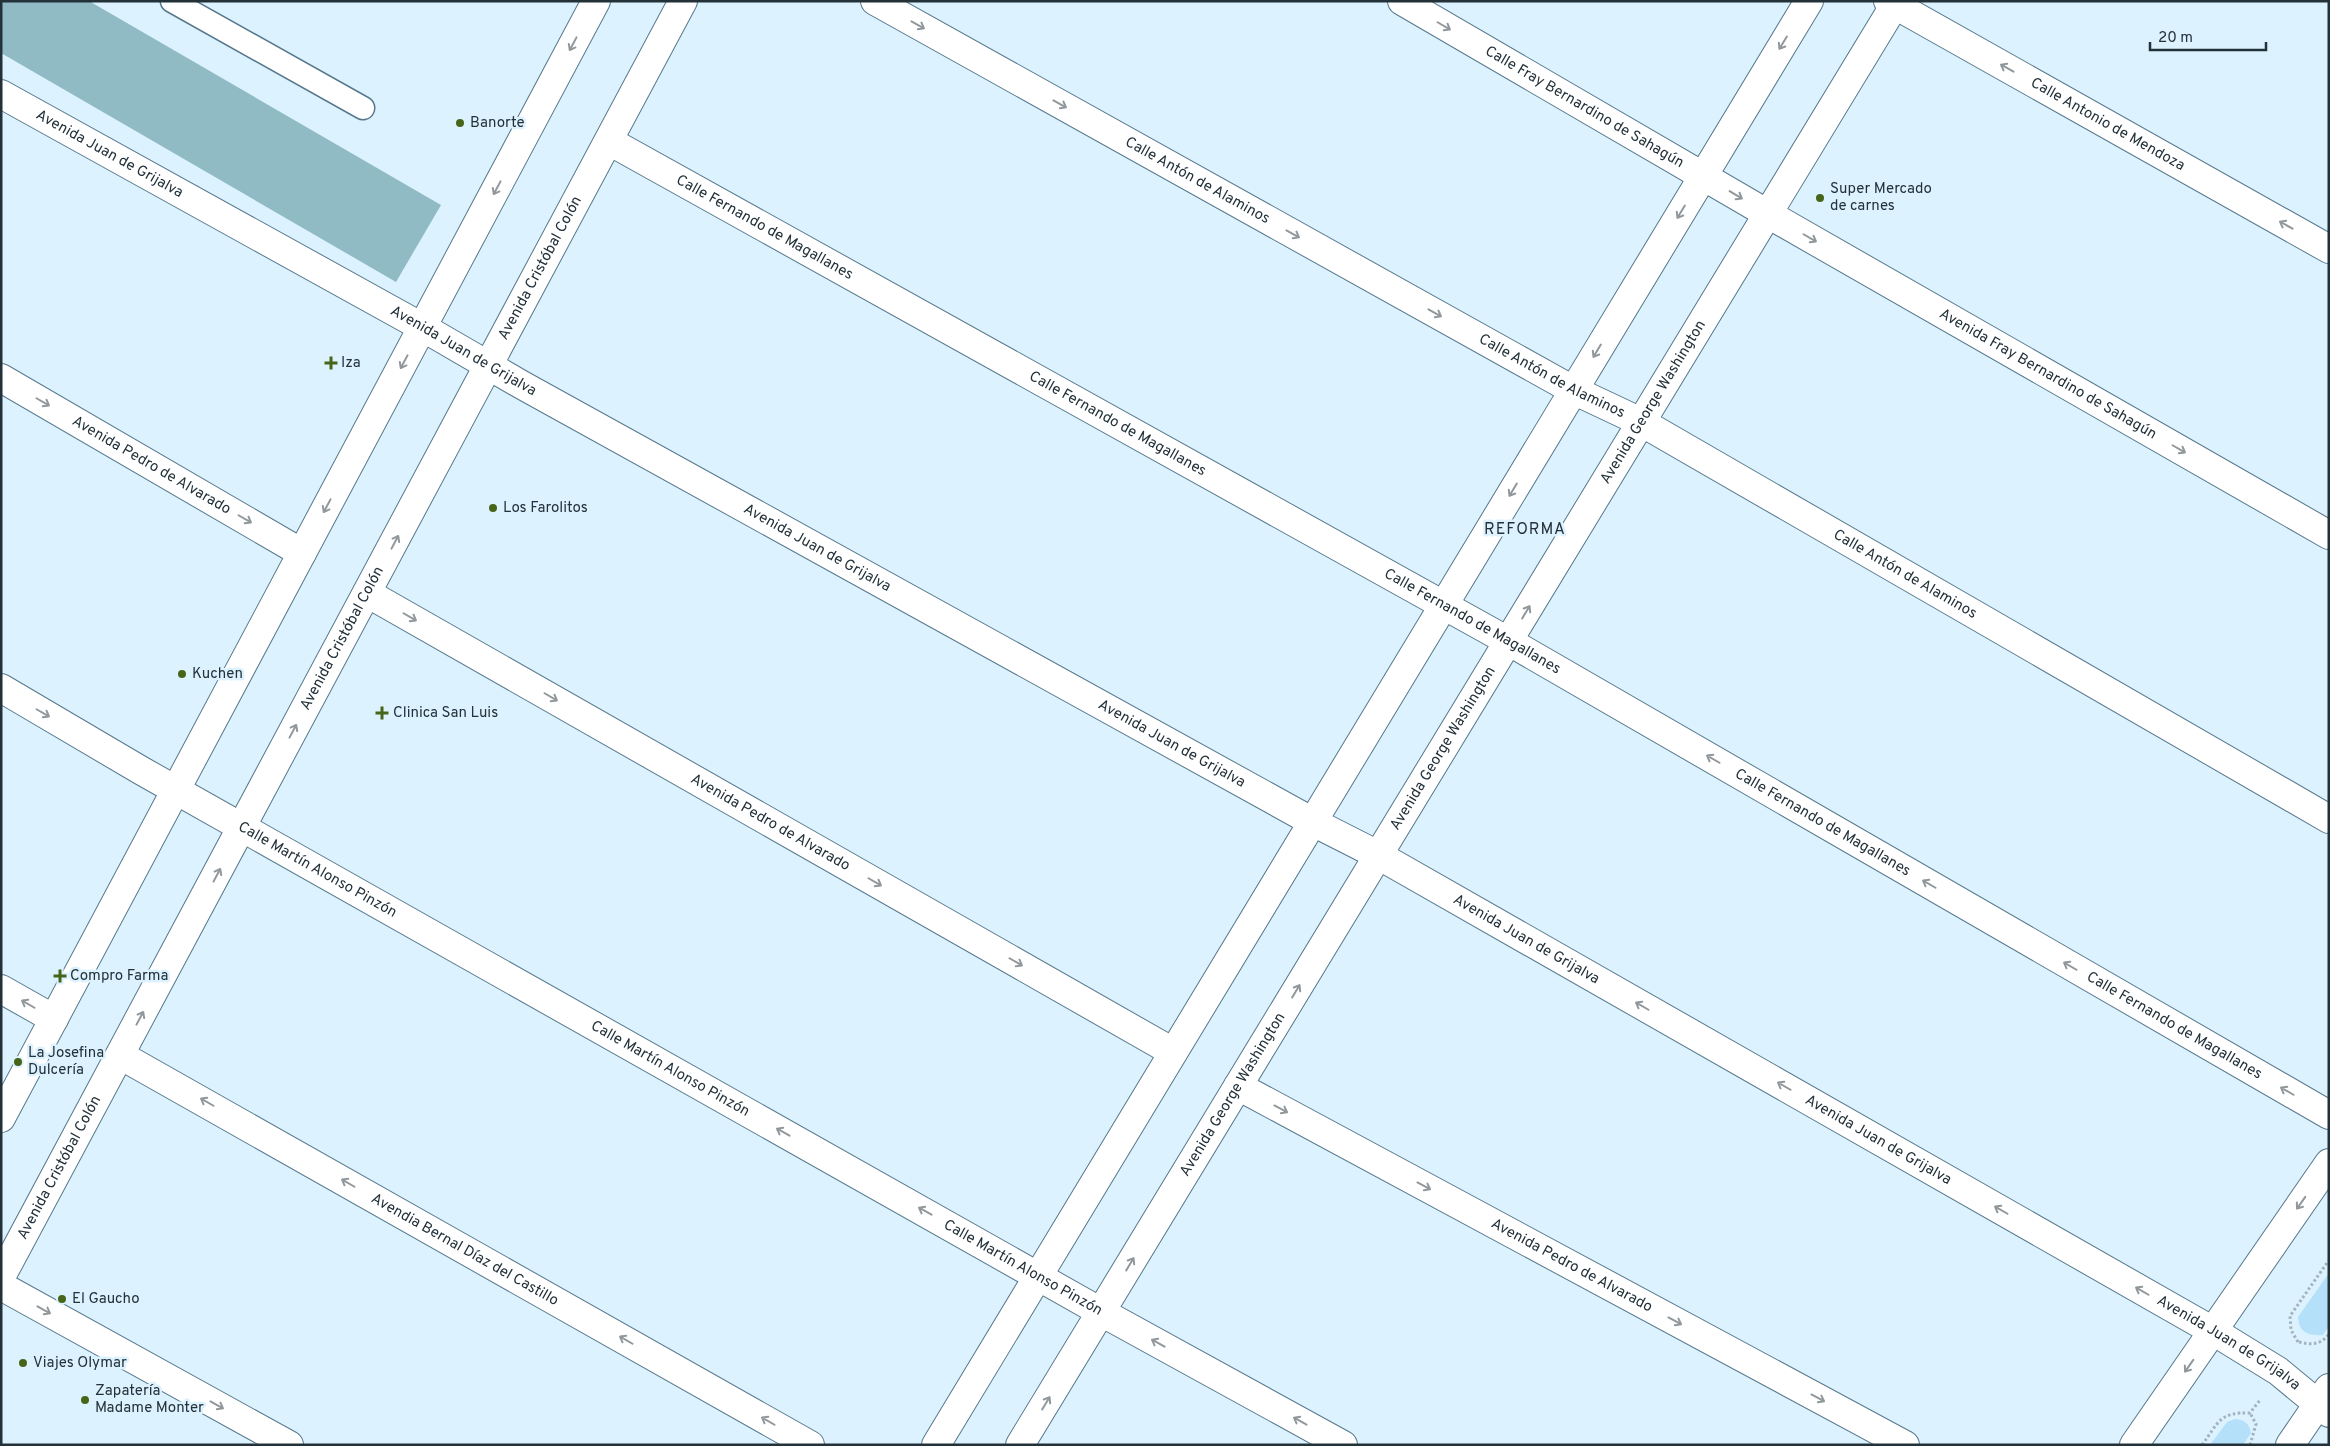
<svg xmlns="http://www.w3.org/2000/svg" width="2330" height="1446" font-family="Overpass,sans-serif">
<style>
.green{fill:#b4e0f9}
.building{fill:#90bbc5}
.lines{fill:none;stroke-linecap:round;stroke-linejoin:round}
.service-casing{stroke:#57788b;stroke-width:25}
.minor-casing{stroke:#57788b;stroke-width:30}
.path{stroke:#a1b3bf;stroke-width:3;stroke-dasharray:2.5 2.5;stroke-linecap:butt}
.service{stroke:#fff;stroke-width:22}
.minor{stroke:#fff;stroke-width:28}
.oneway{stroke:#91989c}
.poi-dot{fill:#476519;stroke:#ddf2ff;stroke-width:2}
.labels{text-anchor:middle;dominant-baseline:central;stroke-width:5;stroke-linejoin:round;paint-order:stroke}
.street-label{font-size:15px;fill:#233139;stroke:#ddf2ff}
.poi-label{font-size:15px;fill:#233139;stroke:#ddf2ff;text-anchor:start}
.neighbourhood-label{font-size:16px;letter-spacing:1px;fill:#233139;stroke:#ddf2ff}
</style>
<rect width="100%" height="100%" fill="#ddf2ff"/>
<!-- green -->
<path class="green" d="M 2329,1273 L 2329,1326 L 2323,1335 C 2309,1336 2299,1333 2298,1317 Z
M 2235,1419 C 2245,1420 2249,1423 2251,1433 L 2243,1445 L 2210,1445 L 2227,1422 Z"/>
<!-- building -->
<path class="building" d="M 1,1 L 89,1 L 441,205 L 396,282 L 1,53 Z"/>
<g class="lines">
<defs>
<path id="service" d="M 172,1 L 363,108"/>
<g id="minor">
<path id="s1" d="M 875,1 L 1573,390 L 1641,422 L 2329,819"/>
<path id="s2" d="M 1402,1 L 1768,214 L 2329,535"/>
<path id="s3" d="M 1888,1 L 2329,249"/>
<path id="s4" d="M 1,94 L 422,327 L 522,385 L 1313,822 L 1378,855 L 2213,1331 L 2278,1371 L 2329,1413"/>
<path id="s5" d="M 609,141 L 1508,641 L 2329,1115"/>
<path id="s6" d="M 1,378 L 302,553"/>
<path id="s7" d="M 367,593 L 1173,1052"/>
<path id="s8" d="M 1,688 L 142,771 L 1101,1312 L 1343,1445"/>
<path d="M 1,989 L 54,1019"/>
<path id="s9" d="M 120,1055 L 810,1445"/>
<path id="s10" d="M 1238,1086 L 1905,1445"/>
<path d="M 1,1118 L 596,1"/>
<path id="s11" d="M 1,1277 L 683,1"/>
<path d="M 1,1286 L 289,1445"/>
<path d="M 936,1445 L 1809,1"/>
<path id="s12" d="M 1020,1445 L 1897,1"/>
<path d="M 2134,1445 L 2329,1163"/>
<path d="M 2290,1445 L 2329,1388"/>
</g>
</defs>
<!-- service casing -->
<use href="#service" class="service-casing"/>
<!-- minor casing -->
<use href="#minor" class="minor-casing"/>
<!-- path -->
<path class="path" d="M 2298,1342 L 2291,1330 L 2290,1316 L 2329,1260
M 2299,1342 C 2311,1345 2321,1345 2329,1334
M 2202,1445 C 2219,1422 2219,1412 2250,1413 L 2260,1400
M 2250,1445 L 2256,1424 L 2250,1413"/>
<!-- service -->
<use href="#service" class="service"/>
<!-- minor -->
<use href="#minor" class="minor"/>
</g>
<!-- one-way arrows -->
<defs><path id="oneway-shaft" d="M-6 0H5M1.5-3L5.5 0L1.5 3" fill="none" stroke-width="1.6" stroke-linecap="round" stroke-linejoin="round" transform="scale(1.25)"/></defs>
<g class="oneway">
<use href="#oneway-shaft" transform="translate(918 25) rotate(29)"/>
<use href="#oneway-shaft" transform="translate(1444 26) rotate(30)"/>
<use href="#oneway-shaft" transform="translate(1783 43) rotate(121)"/>
<use href="#oneway-shaft" transform="translate(573 44) rotate(118)"/>
<use href="#oneway-shaft" transform="translate(2007 68) rotate(-151)"/>
<use href="#oneway-shaft" transform="translate(1060 104) rotate(29)"/>
<use href="#oneway-shaft" transform="translate(497 188) rotate(118)"/>
<use href="#oneway-shaft" transform="translate(1736 195) rotate(31)"/>
<use href="#oneway-shaft" transform="translate(1681 212) rotate(121)"/>
<use href="#oneway-shaft" transform="translate(2286 225) rotate(-151)"/>
<use href="#oneway-shaft" transform="translate(1293 234) rotate(29)"/>
<use href="#oneway-shaft" transform="translate(1810 238) rotate(30)"/>
<use href="#oneway-shaft" transform="translate(1435 313) rotate(29)"/>
<use href="#oneway-shaft" transform="translate(1597 351) rotate(121)"/>
<use href="#oneway-shaft" transform="translate(404 362) rotate(118)"/>
<use href="#oneway-shaft" transform="translate(43 402) rotate(30)"/>
<use href="#oneway-shaft" transform="translate(2179 449) rotate(30)"/>
<use href="#oneway-shaft" transform="translate(1513 490) rotate(121)"/>
<use href="#oneway-shaft" transform="translate(327 506) rotate(118)"/>
<use href="#oneway-shaft" transform="translate(245 519) rotate(30)"/>
<use href="#oneway-shaft" transform="translate(395 542) rotate(-62)"/>
<use href="#oneway-shaft" transform="translate(1526 612) rotate(-59)"/>
<use href="#oneway-shaft" transform="translate(410 617) rotate(30)"/>
<use href="#oneway-shaft" transform="translate(551 697) rotate(30)"/>
<use href="#oneway-shaft" transform="translate(43 713) rotate(30)"/>
<use href="#oneway-shaft" transform="translate(293 731) rotate(-62)"/>
<use href="#oneway-shaft" transform="translate(1713 759) rotate(-150)"/>
<use href="#oneway-shaft" transform="translate(217 875) rotate(-62)"/>
<use href="#oneway-shaft" transform="translate(875 882) rotate(30)"/>
<use href="#oneway-shaft" transform="translate(1929 884) rotate(-150)"/>
<use href="#oneway-shaft" transform="translate(1016 962) rotate(30)"/>
<use href="#oneway-shaft" transform="translate(2070 966) rotate(-150)"/>
<use href="#oneway-shaft" transform="translate(1296 991) rotate(-59)"/>
<use href="#oneway-shaft" transform="translate(28 1004) rotate(-150)"/>
<use href="#oneway-shaft" transform="translate(1642 1006) rotate(-150)"/>
<use href="#oneway-shaft" transform="translate(140 1018) rotate(-62)"/>
<use href="#oneway-shaft" transform="translate(1784 1086) rotate(-150)"/>
<use href="#oneway-shaft" transform="translate(2287 1091) rotate(-150)"/>
<use href="#oneway-shaft" transform="translate(207 1102) rotate(-150)"/>
<use href="#oneway-shaft" transform="translate(1281 1109) rotate(28)"/>
<use href="#oneway-shaft" transform="translate(783 1132) rotate(-151)"/>
<use href="#oneway-shaft" transform="translate(348 1183) rotate(-150)"/>
<use href="#oneway-shaft" transform="translate(1424 1186) rotate(28)"/>
<use href="#oneway-shaft" transform="translate(2301 1203) rotate(125)"/>
<use href="#oneway-shaft" transform="translate(2001 1210) rotate(-150)"/>
<use href="#oneway-shaft" transform="translate(925 1211) rotate(-151)"/>
<use href="#oneway-shaft" transform="translate(1130 1264) rotate(-59)"/>
<use href="#oneway-shaft" transform="translate(2142 1291) rotate(-150)"/>
<use href="#oneway-shaft" transform="translate(44 1310) rotate(29)"/>
<use href="#oneway-shaft" transform="translate(1675 1321) rotate(28)"/>
<use href="#oneway-shaft" transform="translate(626 1340) rotate(-150)"/>
<use href="#oneway-shaft" transform="translate(1158 1343) rotate(-151)"/>
<use href="#oneway-shaft" transform="translate(2189 1366) rotate(125)"/>
<use href="#oneway-shaft" transform="translate(1818 1398) rotate(28)"/>
<use href="#oneway-shaft" transform="translate(1046 1403) rotate(-59)"/>
<use href="#oneway-shaft" transform="translate(217 1405) rotate(29)"/>
<use href="#oneway-shaft" transform="translate(768 1421) rotate(-150)"/>
<use href="#oneway-shaft" transform="translate(1300 1421) rotate(-151)"/>
</g>
<!-- markers -->
<g class="poi-dot">
<circle cx="460" cy="123" r="5"/>
<circle cx="1820" cy="198" r="5"/>
<path d="M328.5 355.5h5v5h5v5h-5v5h-5v-5h-5v-5h5z"/>
<circle cx="493" cy="508" r="5"/>
<circle cx="182" cy="674" r="5"/>
<path d="M379.5 705.5h5v5h5v5h-5v5h-5v-5h-5v-5h5z"/>
<path d="M57.5 968.5h5v5h5v5h-5v5h-5v-5h-5v-5h5z"/>
<circle cx="18" cy="1062" r="5"/>
<circle cx="62" cy="1299" r="5"/>
<circle cx="23" cy="1363" r="5"/>
<circle cx="85" cy="1400" r="5"/>
</g>
<g class="labels">
<!-- street labels -->
<g class="street-label">
<text stroke="none"><textPath href="#s2" startOffset="211">Calle Fray Bernardino de Sahagún</textPath></text>
<text stroke="none"><textPath href="#s3" startOffset="252">Calle Antonio de Mendoza</textPath></text>
<text stroke="none"><textPath href="#s4" startOffset="124">Avenida Juan de Grijalva</textPath></text>
<text stroke="none"><textPath href="#s1" startOffset="369">Calle Antón de Alaminos</textPath></text>
<text stroke="none"><textPath href="#s5" startOffset="178">Calle Fernando de Magallanes</textPath></text>
<text stroke="none"><textPath href="#s11" startOffset="1144">Avenida Cristóbal Colón</textPath></text>
<text stroke="none"><textPath href="#s4" startOffset="529">Avenida Juan de Grijalva</textPath></text>
<text stroke="none"><textPath href="#s2" startOffset="746">Avenida Fray Bernardino de Sahagún</textPath></text>
<text stroke="none"><textPath href="#s1" startOffset="774">Calle Antón de Alaminos</textPath></text>
<text stroke="none"><textPath href="#s12" startOffset="1220">Avenida George Washington</textPath></text>
<text stroke="none"><textPath href="#s5" startOffset="582">Calle Fernando de Magallanes</textPath></text>
<text stroke="none"><textPath href="#s6" startOffset="174">Avenida Pedro de Alvarado</textPath></text>
<text stroke="none"><textPath href="#s4" startOffset="934">Avenida Juan de Grijalva</textPath></text>
<text stroke="none"><textPath href="#s1" startOffset="1179">Calle Antón de Alaminos</textPath></text>
<text stroke="none"><textPath href="#s5" startOffset="988">Calle Fernando de Magallanes</textPath></text>
<text stroke="none"><textPath href="#s11" startOffset="724">Avenida Cristóbal Colón</textPath></text>
<text stroke="none"><textPath href="#s4" startOffset="1339">Avenida Juan de Grijalva</textPath></text>
<text stroke="none"><textPath href="#s12" startOffset="815">Avenida George Washington</textPath></text>
<text stroke="none"><textPath href="#s7" startOffset="464">Avenida Pedro de Alvarado</textPath></text>
<text stroke="none"><textPath href="#s5" startOffset="1392">Calle Fernando de Magallanes</textPath></text>
<text stroke="none"><textPath href="#s8" startOffset="365">Calle Martín Alonso Pinzón</textPath></text>
<text stroke="none"><textPath href="#s4" startOffset="1744">Avenida Juan de Grijalva</textPath></text>
<text stroke="none"><textPath href="#s5" startOffset="1798">Calle Fernando de Magallanes</textPath></text>
<text stroke="none"><textPath href="#s8" startOffset="770">Calle Martín Alonso Pinzón</textPath></text>
<text stroke="none"><textPath href="#s12" startOffset="410">Avenida George Washington</textPath></text>
<text stroke="none"><textPath href="#s4" startOffset="2149">Avenida Juan de Grijalva</textPath></text>
<text stroke="none"><textPath href="#s11" startOffset="124">Avenida Cristóbal Colón</textPath></text>
<text stroke="none"><textPath href="#s9" startOffset="396">Avendia Bernal Díaz del Castillo</textPath></text>
<text stroke="none"><textPath href="#s10" startOffset="379">Avenida Pedro de Alvarado</textPath></text>
<text stroke="none"><textPath href="#s8" startOffset="1175">Calle Martín Alonso Pinzón</textPath></text>
<text stroke="none"><textPath href="#s4" startOffset="2554">Avenida Juan de Grijalva</textPath></text>
</g>
<!-- poi labels -->
<g class="poi-label">
<text x="470" y="123">Banorte</text>
<text x="1830" y="189">Super Mercado<tspan x="1830" dy="17">de carnes</tspan></text>
<text x="341" y="363">Iza</text>
<text x="503" y="508">Los Farolitos</text>
<text x="192" y="674">Kuchen</text>
<text x="393" y="713">Clinica San Luis</text>
<text x="70" y="976">Compro Farma</text>
<text x="28" y="1053">La Josefina<tspan x="28" dy="17">Dulcería</tspan></text>
<text x="72" y="1299">El Gaucho</text>
<text x="33" y="1363">Viajes Olymar</text>
<text x="95" y="1391">Zapatería<tspan x="95" dy="17">Madame Monter</tspan></text>
</g>
<!-- neighbourhood labels -->
<g class="neighbourhood-label">
<text x="1525" y="530">REFORMA</text>
</g>
</g>
<!-- border -->
<rect width="2330" height="1446" fill="none" stroke="#233139" stroke-width="5"/>
<!-- scale -->
<path d="M2150 42v8h116v-8" fill="none" stroke="#233139" stroke-width="2.5"/>
<text x="2158" y="42" font-size="15" fill="#233139" stroke="#ddf2ff" stroke-width="4" paint-order="stroke">20 m</text>
</svg>
